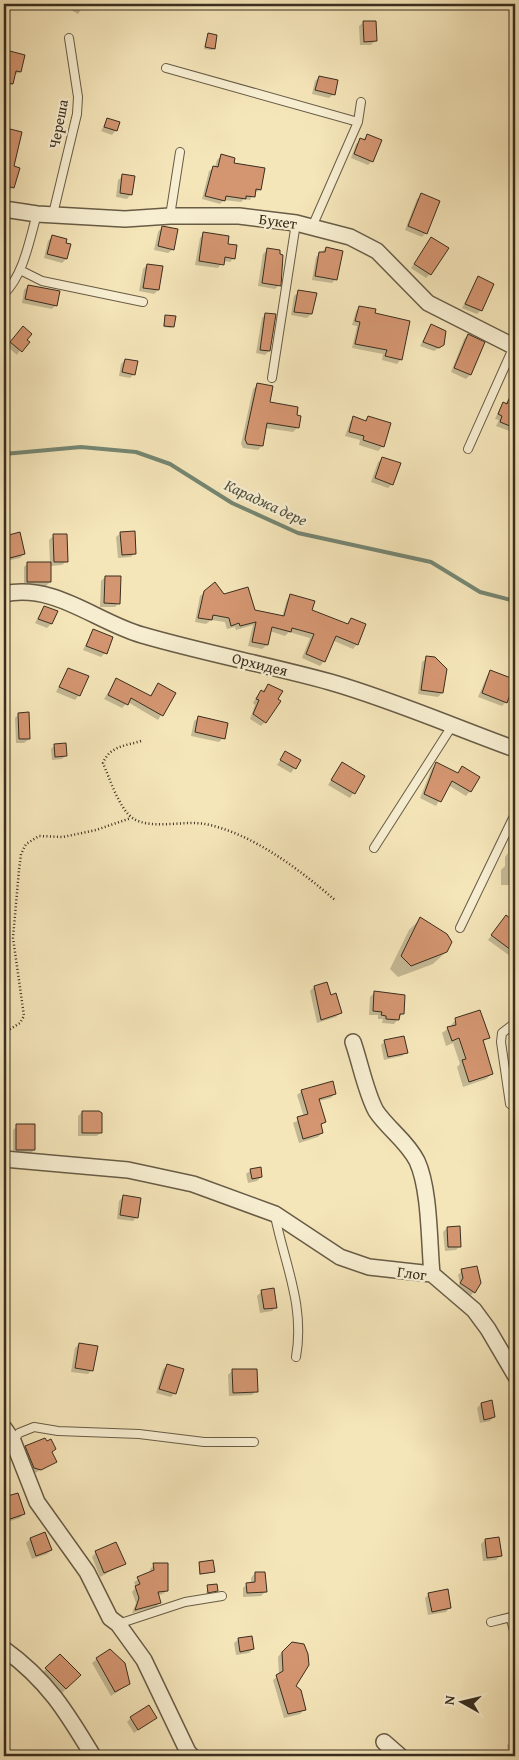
<svg xmlns="http://www.w3.org/2000/svg" width="519" height="1760" font-family="'Gentium Book Plus',serif">
<style>
.shadow{fill:#0003}
.lines{fill:none;stroke-linecap:round;stroke-linejoin:round}
.stream{stroke:#758672;stroke-width:4}
.building{fill:#d49671;stroke:#392e1f}
.service-casing{stroke:#685c46;stroke-width:10}
.minor-casing{stroke:#685c46;stroke-width:18}
.path{stroke:#392e1f;stroke-width:2.5;stroke-dasharray:1 2.5;stroke-linecap:butt}
.service{stroke:#f8efd2;stroke-width:8}
.minor{stroke:#f8efd2;stroke-width:15}
.labels{text-anchor:middle;dominant-baseline:central;stroke-width:4.5;stroke-linejoin:round;paint-order:stroke}
.street-label{font-size:15px;fill:#392e1f;stroke:#f8efd2}
.water-label{font-size:16px;font-style:italic;fill:#525242;stroke:#f8efd2}
</style>
<rect width="100%" height="100%" fill="#f5e6ba"/>
<filter id="stains"><feTurbulence type="fractalNoise" baseFrequency=".004" numOctaves="4"/><feColorMatrix values="0 0 0 0 .2 0 0 0 0 .09 0 0 0 0 .02 0 0 0 .5 -.17"/></filter>
<radialGradient id="worn" r=".72"><stop offset=".6" stop-color="#630" stop-opacity="0"/><stop offset="1" stop-color="#630" stop-opacity=".3"/></radialGradient>
<!-- shadow -->
<path class="shadow" d="M 75,4 L 85,4 L 78,14 L 71,10 Z
M 4,8 L 9,10 L 4,22 Z
M 364,22 L 375,41 L 371,45 L 360,45 L 359,26 Z
M 208,35 L 213,49 L 212,50 L 204,49 Z
M 6,51 L 20,72 L 14,75 L 12,84 L 8,88 L 4,87 L 4,54 Z
M 319,77 L 334,94 L 329,98 L 312,94 L 315,81 Z
M 107,119 L 116,130 L 112,135 L 101,131 Z
M 7,130 L 13,167 L 13,187 L 9,191 L 4,190 L 4,133 Z
M 367,136 L 372,161 L 368,165 L 351,158 L 356,144 Z
M 221,156 L 260,190 L 254,193 L 250,200 L 244,199 L 241,202 L 224,200 L 220,204 L 202,199 L 209,171 L 215,167 L 217,160 Z
M 123,176 L 131,194 L 127,199 L 116,197 L 118,180 Z
M 422,195 L 426,233 L 422,237 L 405,230 L 417,199 Z
M 162,227 L 173,249 L 168,253 L 154,250 L 158,232 Z
M 204,233 L 226,245 L 234,258 L 230,262 L 223,261 L 218,268 L 195,265 L 200,238 Z
M 52,237 L 66,259 L 62,263 L 44,258 L 48,241 Z
M 432,238 L 430,274 L 426,278 L 411,268 Z
M 326,248 L 336,279 L 332,283 L 312,280 L 316,257 Z
M 267,250 L 283,264 L 279,285 L 275,289 L 258,286 L 263,254 Z
M 147,265 L 158,290 L 154,294 L 139,291 L 143,269 Z
M 478,278 L 481,310 L 477,314 L 462,308 Z
M 28,286 L 56,305 L 52,309 L 22,303 L 24,290 Z
M 299,292 L 311,314 L 307,318 L 291,315 L 294,296 Z
M 360,307 L 373,314 L 401,359 L 397,364 L 382,360 L 383,354 L 352,348 L 357,326 L 352,325 L 356,311 Z
M 266,314 L 269,351 L 265,355 L 256,353 L 262,318 Z
M 165,316 L 173,326 L 171,328 L 163,327 Z
M 431,325 L 443,345 L 434,351 L 420,346 Z
M 19,332 L 26,340 L 17,355 L 7,346 Z
M 468,335 L 470,375 L 466,379 L 451,372 L 464,339 Z
M 125,360 L 134,374 L 130,378 L 119,376 L 121,364 Z
M 257,385 L 268,403 L 299,417 L 297,428 L 293,432 L 265,428 L 262,446 L 258,450 L 243,448 L 241,444 L 253,389 Z
M 512,394 L 515,395 L 515,433 L 496,426 L 499,420 L 495,419 L 500,408 L 505,404 Z
M 368,417 L 383,446 L 378,451 L 359,445 L 360,440 L 345,436 L 350,422 L 354,418 L 364,421 Z
M 383,458 L 392,484 L 388,488 L 371,482 L 378,462 Z
M 121,533 L 135,553 L 131,557 L 118,558 L 116,537 Z
M 54,535 L 67,561 L 62,565 L 50,566 L 50,582 L 46,586 L 24,586 L 24,567 L 28,563 L 50,563 L 49,540 Z
M 6,537 L 24,554 L 20,558 L 6,561 L 4,551 Z
M 105,577 L 119,603 L 115,607 L 100,607 L 101,581 Z
M 205,592 L 224,595 L 254,611 L 282,617 L 287,600 L 291,595 L 311,611 L 346,625 L 351,619 L 365,625 L 357,644 L 353,649 L 332,640 L 324,661 L 320,666 L 302,658 L 310,638 L 289,632 L 285,636 L 270,631 L 267,645 L 262,649 L 248,646 L 253,625 L 236,630 L 235,627 L 227,629 L 225,622 L 211,620 L 206,624 L 195,622 L 200,596 Z
M 44,607 L 51,624 L 47,628 L 35,623 Z
M 93,630 L 105,653 L 101,657 L 83,650 Z
M 427,658 L 445,670 L 442,693 L 438,697 L 418,694 L 422,662 Z
M 68,669 L 79,695 L 75,700 L 56,692 Z
M 491,672 L 506,702 L 502,706 L 478,697 L 487,676 Z
M 116,680 L 149,697 L 158,684 L 174,694 L 158,720 L 128,702 L 122,708 L 104,699 Z
M 269,685 L 265,722 L 261,726 L 250,719 L 255,705 L 253,703 L 257,696 Z
M 19,714 L 29,739 L 24,743 L 16,743 L 15,718 Z
M 199,717 L 223,738 L 219,742 L 191,736 L 194,721 Z
M 55,745 L 66,755 L 62,759 L 52,760 L 51,749 Z
M 285,753 L 299,761 L 291,773 L 277,765 Z
M 342,764 L 364,777 L 350,798 L 328,785 Z
M 437,764 L 457,774 L 462,768 L 470,791 L 466,796 L 448,785 L 436,806 L 420,798 L 432,768 Z
M 515,822 L 515,885 L 501,885 L 501,870 L 505,866 L 505,857 L 508,853 L 508,830 Z
M 506,917 L 515,924 L 515,933 L 510,940 L 515,943 L 515,971 L 510,968 L 514,959 L 488,940 Z
M 421,918 L 446,952 L 433,964 L 398,977 L 390,969 L 409,930 Z
M 326,983 L 330,996 L 340,1013 L 336,1017 L 317,1023 L 310,991 L 314,987 Z
M 374,993 L 403,1013 L 394,1024 L 382,1023 L 383,1019 L 378,1019 L 378,1015 L 369,1015 L 370,997 Z
M 456,1019 L 488,1037 L 482,1043 L 492,1074 L 486,1079 L 463,1087 L 457,1067 L 460,1064 L 453,1043 L 446,1046 L 442,1033 L 450,1027 Z
M 385,1041 L 406,1052 L 402,1056 L 384,1060 L 381,1045 Z
M 302,1091 L 335,1093 L 331,1098 L 319,1101 L 324,1122 L 320,1126 L 322,1133 L 318,1137 L 299,1143 L 293,1123 L 304,1117 L 297,1095 Z
M 82,1112 L 101,1132 L 97,1136 L 78,1136 L 78,1116 Z
M 17,1126 L 34,1150 L 30,1154 L 13,1154 L 13,1130 Z
M 251,1170 L 261,1177 L 257,1181 L 248,1183 L 246,1174 Z
M 123,1197 L 137,1217 L 133,1221 L 117,1219 L 119,1201 Z
M 447,1228 L 460,1246 L 456,1250 L 445,1251 L 443,1232 Z
M 462,1271 L 474,1292 L 470,1296 L 457,1288 L 460,1283 L 458,1275 Z
M 262,1291 L 276,1307 L 272,1311 L 260,1313 L 257,1296 Z
M 79,1344 L 92,1370 L 88,1374 L 71,1372 L 75,1348 Z
M 168,1365 L 175,1393 L 171,1397 L 156,1393 L 163,1369 Z
M 232,1371 L 256,1391 L 252,1395 L 229,1396 L 228,1375 Z
M 481,1404 L 494,1417 L 490,1421 L 480,1423 L 477,1408 Z
M 26,1447 L 51,1453 L 55,1462 L 35,1473 L 30,1472 L 21,1451 Z
M 18,1494 L 24,1513 L 20,1518 L 4,1523 L 4,1499 Z
M 45,1534 L 51,1550 L 47,1554 L 32,1559 L 26,1543 L 30,1539 Z
M 485,1540 L 500,1556 L 496,1560 L 483,1561 L 481,1544 Z
M 96,1552 L 125,1563 L 100,1577 L 92,1557 Z
M 199,1563 L 214,1572 L 199,1575 Z
M 167,1564 L 167,1590 L 163,1594 L 158,1595 L 160,1602 L 156,1607 L 132,1613 L 136,1603 L 132,1592 L 136,1587 L 134,1582 L 150,1573 L 150,1569 L 154,1565 Z
M 255,1573 L 265,1592 L 261,1596 L 243,1597 L 243,1588 L 247,1584 L 251,1584 L 251,1578 Z
M 208,1586 L 217,1590 L 206,1594 Z
M 429,1594 L 450,1607 L 446,1612 L 428,1615 L 425,1598 Z
M 239,1639 L 253,1649 L 249,1653 L 236,1655 L 234,1643 Z
M 282,1652 L 294,1687 L 305,1709 L 300,1714 L 284,1718 L 273,1680 L 279,1675 L 278,1657 Z
M 60,1656 L 79,1675 L 62,1693 L 42,1673 Z
M 97,1659 L 129,1684 L 111,1696 L 92,1663 Z
M 131,1718 L 156,1718 L 134,1733 L 127,1722 Z
M 515,1740 L 515,1756 L 509,1756 L 507,1745 Z
M 490,1752 L 491,1756 L 475,1756 Z
M 73,1753 L 74,1756 L 65,1756 Z"/>
<g class="lines">
<!-- stream -->
<path class="stream" d="M 4,454 L 81,447 L 136,452 L 170,464 L 232,503 L 298,533 L 431,562 L 480,592 L 515,601"/>
</g>
<!-- building -->
<path class="building" d="M 363,21 L 376,21 L 377,41 L 364,42 Z
M 208,33 L 217,35 L 215,49 L 205,47 Z
M 6,50 L 25,55 L 21,72 L 16,71 L 13,84 L 4,82 Z
M 319,76 L 338,80 L 335,95 L 315,90 Z
M 107,118 L 120,122 L 117,131 L 104,127 Z
M 6,128 L 22,132 L 14,166 L 20,168 L 14,188 L 4,185 L 4,139 Z
M 367,134 L 382,140 L 373,162 L 354,154 L 360,138 L 365,140 Z
M 221,154 L 235,158 L 234,163 L 265,168 L 261,190 L 256,189 L 255,197 L 246,196 L 246,199 L 226,196 L 225,201 L 205,196 L 213,166 L 218,167 Z
M 122,174 L 135,176 L 132,195 L 120,193 Z
M 421,193 L 440,201 L 427,234 L 408,226 Z
M 162,226 L 178,229 L 174,250 L 158,246 Z
M 203,232 L 229,236 L 228,244 L 237,245 L 235,259 L 225,257 L 224,265 L 199,261 Z
M 52,235 L 67,239 L 66,243 L 71,244 L 67,259 L 47,254 Z
M 431,237 L 449,248 L 431,275 L 414,264 Z
M 326,247 L 343,251 L 337,280 L 315,276 L 319,252 L 325,252 Z
M 267,248 L 280,250 L 280,254 L 283,255 L 281,286 L 262,283 Z
M 147,264 L 163,266 L 159,290 L 143,288 Z
M 478,276 L 494,284 L 482,311 L 465,304 Z
M 28,285 L 60,291 L 57,306 L 25,299 Z
M 298,290 L 317,293 L 312,314 L 294,312 Z
M 359,306 L 376,309 L 375,313 L 410,321 L 402,360 L 385,356 L 387,350 L 355,344 L 360,322 L 355,321 Z
M 265,313 L 276,314 L 270,351 L 260,350 Z
M 165,315 L 176,316 L 174,327 L 164,326 Z
M 431,324 L 446,331 L 444,345 L 439,348 L 423,342 Z
M 23,326 L 32,334 L 27,340 L 30,342 L 22,352 L 10,342 Z
M 468,334 L 485,342 L 471,375 L 454,368 Z
M 125,359 L 138,361 L 135,375 L 122,372 Z
M 257,383 L 273,386 L 270,402 L 298,407 L 297,415 L 301,416 L 299,428 L 267,423 L 263,446 L 247,444 L 245,439 Z
M 515,384 L 515,428 L 500,422 L 502,416 L 498,414 L 503,402 L 507,404 Z
M 353,416 L 366,421 L 368,416 L 391,423 L 384,447 L 363,440 L 364,436 L 349,432 Z
M 382,457 L 401,463 L 393,485 L 375,478 Z
M 135,531 L 136,554 L 122,555 L 120,532 Z
M 20,532 L 25,554 L 10,558 L 5,536 Z
M 53,534 L 67,534 L 68,562 L 54,562 Z
M 27,562 L 51,562 L 51,582 L 27,582 Z
M 105,576 L 121,576 L 120,604 L 104,603 Z
M 215,582 L 224,594 L 248,587 L 255,610 L 284,616 L 290,594 L 315,601 L 312,610 L 348,624 L 351,618 L 366,624 L 358,645 L 336,636 L 325,662 L 306,654 L 314,634 L 292,628 L 291,632 L 272,627 L 268,645 L 252,642 L 256,622 L 240,626 L 239,623 L 231,626 L 229,618 L 213,615 L 212,620 L 198,618 L 204,591 Z
M 44,606 L 58,611 L 52,624 L 38,619 Z
M 93,629 L 113,637 L 107,654 L 86,646 Z
M 426,656 L 435,657 L 447,669 L 443,693 L 421,690 Z
M 68,668 L 89,676 L 80,696 L 59,687 Z
M 490,670 L 511,678 L 510,682 L 514,684 L 507,703 L 482,693 Z
M 116,678 L 151,696 L 158,683 L 176,693 L 163,716 L 131,698 L 128,705 L 108,695 Z
M 268,684 L 283,691 L 278,699 L 281,701 L 266,723 L 253,714 L 259,700 L 256,699 L 261,690 L 264,692 Z
M 29,712 L 30,739 L 19,739 L 18,713 Z
M 198,716 L 228,723 L 225,739 L 195,732 Z
M 66,743 L 67,756 L 55,757 L 54,744 Z
M 285,751 L 301,760 L 296,769 L 280,760 Z
M 342,762 L 365,776 L 355,794 L 331,780 Z
M 436,762 L 458,773 L 462,766 L 480,777 L 471,792 L 452,781 L 441,802 L 424,794 Z
M 506,915 L 515,922 L 515,953 L 491,935 Z
M 420,917 L 447,934 L 452,942 L 447,952 L 411,966 L 401,956 Z
M 327,982 L 331,995 L 336,993 L 342,1013 L 321,1020 L 314,986 Z
M 374,991 L 405,995 L 404,1014 L 400,1014 L 399,1020 L 386,1019 L 386,1016 L 381,1015 L 382,1012 L 373,1011 Z
M 480,1010 L 490,1038 L 483,1040 L 493,1074 L 469,1082 L 462,1060 L 466,1059 L 459,1038 L 452,1041 L 447,1027 L 456,1025 L 455,1018 Z
M 404,1036 L 408,1053 L 388,1057 L 384,1040 Z
M 333,1081 L 336,1094 L 319,1099 L 326,1122 L 321,1124 L 323,1133 L 303,1139 L 297,1117 L 308,1114 L 301,1090 Z
M 82,1111 L 99,1111 L 102,1113 L 102,1133 L 82,1133 Z
M 16,1124 L 35,1124 L 35,1150 L 16,1150 Z
M 261,1167 L 262,1177 L 252,1179 L 250,1169 Z
M 123,1195 L 141,1198 L 138,1218 L 120,1215 Z
M 460,1226 L 461,1247 L 448,1247 L 447,1227 Z
M 477,1266 L 481,1283 L 475,1293 L 460,1283 L 463,1278 L 461,1269 Z
M 274,1288 L 277,1308 L 264,1309 L 261,1290 Z
M 79,1343 L 98,1346 L 93,1371 L 75,1368 Z
M 167,1364 L 184,1369 L 176,1394 L 159,1389 Z
M 232,1369 L 257,1369 L 258,1392 L 233,1393 Z
M 492,1400 L 495,1417 L 484,1420 L 481,1403 Z
M 45,1438 L 47,1441 L 51,1439 L 56,1449 L 52,1452 L 57,1462 L 41,1470 L 34,1468 L 25,1446 Z
M 18,1493 L 25,1514 L 4,1521 L 4,1497 Z
M 45,1532 L 52,1550 L 36,1556 L 30,1538 Z
M 499,1537 L 502,1556 L 487,1558 L 485,1539 Z
M 116,1542 L 126,1564 L 104,1573 L 95,1551 Z
M 213,1560 L 215,1572 L 200,1574 L 199,1562 Z
M 153,1563 L 168,1563 L 168,1591 L 158,1592 L 161,1603 L 135,1610 L 139,1598 L 135,1586 L 140,1584 L 137,1577 L 154,1570 Z
M 255,1572 L 265,1572 L 267,1592 L 247,1593 L 246,1583 L 255,1582 Z
M 217,1584 L 218,1591 L 208,1593 L 207,1585 Z
M 448,1589 L 451,1608 L 432,1612 L 428,1593 Z
M 252,1636 L 254,1649 L 240,1652 L 238,1638 Z
M 292,1642 L 304,1644 L 308,1654 L 309,1665 L 296,1686 L 301,1690 L 306,1710 L 288,1714 L 276,1675 L 283,1671 L 282,1652 Z
M 110,1649 L 125,1663 L 130,1684 L 115,1692 L 96,1658 Z
M 60,1654 L 81,1675 L 66,1689 L 45,1668 Z
M 149,1705 L 157,1718 L 138,1730 L 130,1717 Z"/>
<g class="lines">
<defs>
<path id="service" d="M 166,68 L 358,122 L 312,227
M 358,122 L 361,102
M 53,214 L 77,114 L 78,97 L 69,38
M 170,216 L 180,152
M 20,270 L 42,281 L 143,302
M 4,294 C 24,274 29,241 37,214
M 272,378 L 296,223
M 468,449 L 514,346
M 374,848 L 452,726
M 460,928 L 515,814
M 510,1104 L 501,1042 L 502,1033 L 515,1023
M 275,1216 C 285,1265 305,1306 296,1357
M 13,1441 L 19,1433 L 34,1427 L 58,1431 L 139,1434 L 204,1442 L 254,1442
M 511,1619 L 515,1635
M 491,1622 L 515,1616
M 118,1624 L 185,1602 L 222,1596"/>
<path id="minor" d="M 4,209 L 37,214 L 125,219 L 170,216 L 239,216 L 296,223 L 350,237 L 377,251 L 428,303 L 515,347
M 4,594 C 55,583 96,622 142,635 C 204,653 268,665 330,682 C 393,700 454,727 515,749
M 353,1042 C 360,1062 366,1093 376,1111 C 388,1129 407,1141 417,1161 C 430,1189 429,1243 432,1274
M 4,1159 L 128,1170 L 193,1184 L 275,1214 L 340,1257 L 369,1267 L 432,1274 L 474,1310 L 488,1329 L 515,1375
M 4,1428 L 13,1441 L 37,1502 L 87,1572 L 110,1618 L 118,1624 L 144,1660 L 188,1752 L 192,1756
M 4,1649 C 47,1680 66,1711 93,1756
M 384,1742 L 400,1756"/>
</defs>
<!-- service casing -->
<use href="#service" class="service-casing"/>
<!-- minor casing -->
<use href="#minor" class="minor-casing"/>
<!-- path -->
<path class="path" d="M 141,741 C 125,746 110,746 103,763 C 109,777 120,811 134,819 C 154,830 183,820 205,824 C 252,833 300,870 335,900
M 4,1033 L 20,1023 L 24,1016 L 13,938 L 19,870 L 21,854 L 26,844 L 39,836 L 63,837 L 96,830 L 131,818"/>
<!-- service -->
<use href="#service" class="service"/>
<!-- minor -->
<use href="#minor" class="minor"/>
</g>
<g class="labels">
<!-- street labels -->
<g class="street-label">
<text transform="translate(58 124) rotate(-79)">Череша</text>
<text transform="translate(278 221) rotate(8)">Букет</text>
<text transform="translate(260 664) rotate(14)">Орхидея</text>
<text transform="translate(412 1273) rotate(8)">Глог</text>
</g>
<!-- water labels -->
<g class="water-label">
<text transform="translate(266 502) rotate(25)">Караджа дере</text>
</g>
</g>
<!-- margin -->
<rect width="519" height="1760" fill="none" stroke="#f5e6ba" stroke-width="20"/>
<rect x="5" y="5" width="509" height="1750" fill="none" stroke="#392e1f" stroke-width="2.5"/>
<rect x="10" y="10" width="499" height="1740" fill="none" stroke="#392e1f"/>
<!-- north arrow -->
<g transform="translate(462 1702) rotate(278)" stroke="#f8efd2" stroke-width="4" paint-order="stroke">
<path d="M0-4L9 19L0 12L-9 19Z" fill="#392e1f"/>
<text y="-8" font-size="14" font-weight="bold" text-anchor="middle" fill="#392e1f">N</text>
</g>
<rect width="100%" height="100%" filter="url(#stains)"/>
<rect width="100%" height="100%" fill="url(#worn)"/>
</svg>
